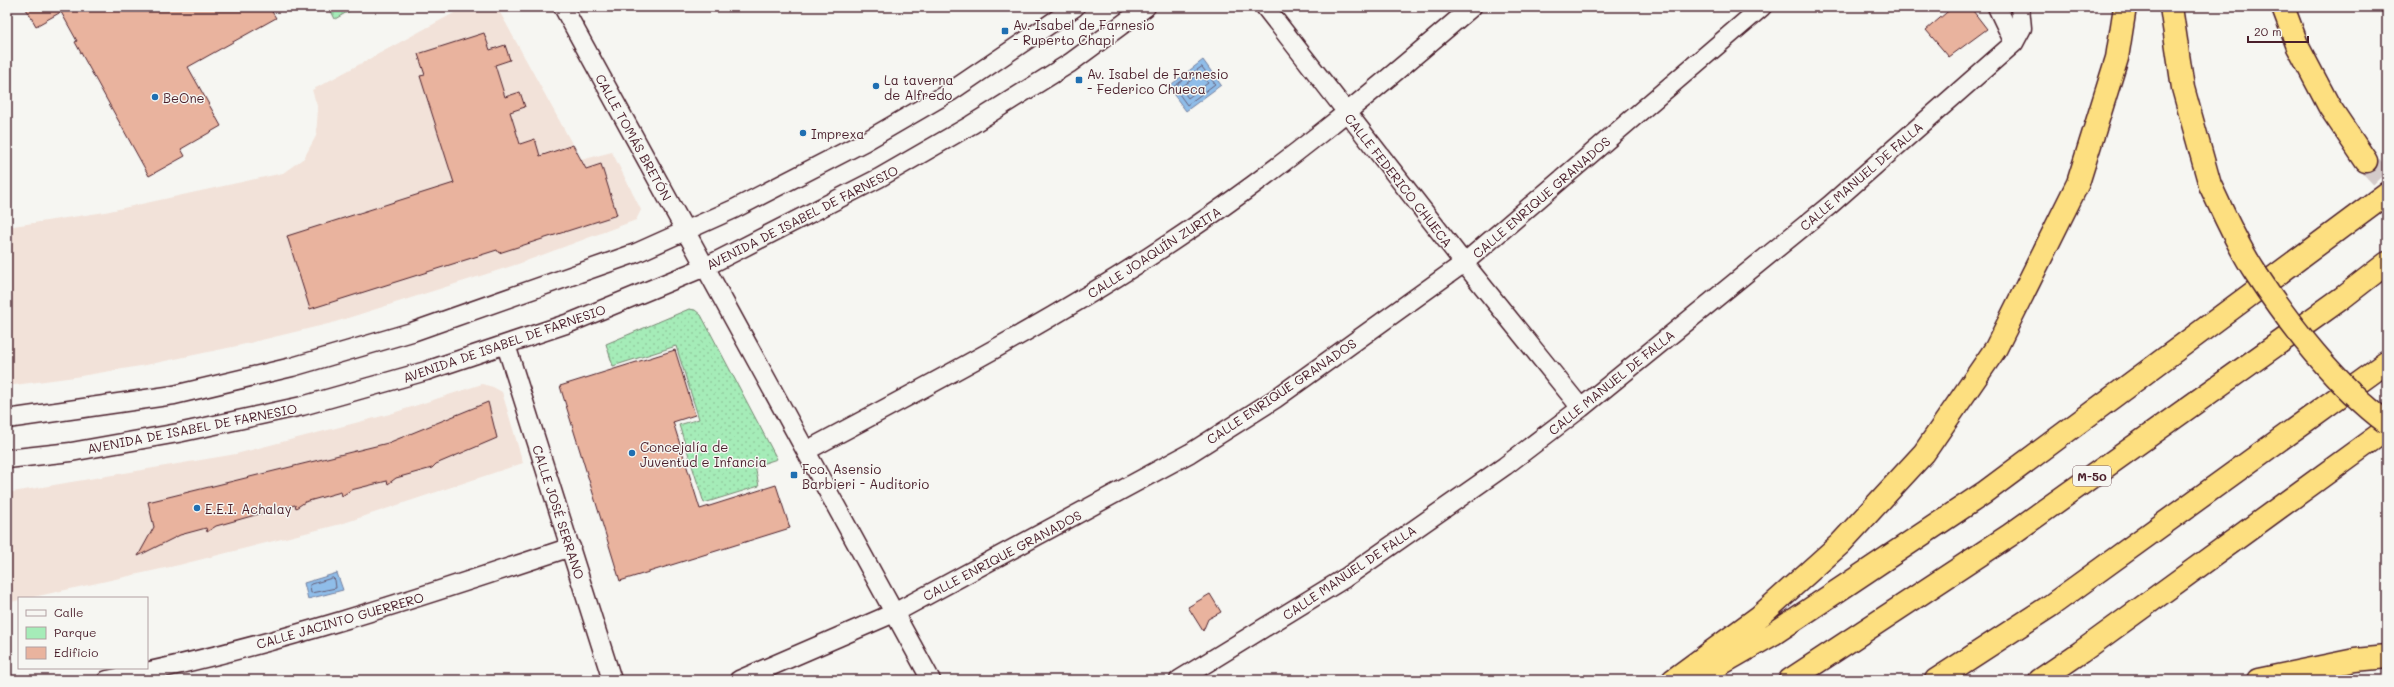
<svg xmlns="http://www.w3.org/2000/svg" width="2394" height="687" font-family="Mali,sans-serif">
<style>
.built{fill:#f2e2d9}
.green{fill:url(#green-dots);stroke:#788672}
.water{fill:#8fbde9;stroke:#737e9d}
.lines{fill:none;stroke-linecap:round;stroke-linejoin:round}
.shore{stroke:#665e77;stroke-width:1}
.building{fill:#e9b39e;stroke:#4a1f2b}
.motorway-tunnel{stroke:#d4cbca;stroke-width:22;stroke-dasharray:22 11;stroke-linecap:butt}
.minor-casing{stroke:#4a1f2b;stroke-width:21}
.motorway-casing{stroke:#4a1f2b;stroke-width:25}
.minor{stroke:#f6f6f2;stroke-width:18}
.motorway{stroke:#fddf80;stroke-width:22}
.motorway-bridge-casing{stroke:#4a1f2b;stroke-width:25;stroke-linecap:butt}
.motorway-bridge{stroke:#fddf80;stroke-width:22}
.poi-dot{fill:#1f6fb2;stroke:#f6f6f2;stroke-width:1.5}
.labels{text-anchor:middle;dominant-baseline:central;stroke-width:3;stroke-linejoin:round;paint-order:stroke}
.shield{fill:#f6f6f2;stroke:#7e6067;stroke-width:1}
.shield-label{font-size:12px;font-weight:bold;fill:#4a1f2b}
.poi-label{font-size:13px;fill:#4a1f2b;stroke:#f6f6f2;text-anchor:start}
.street-label{font-size:13px;fill:#4a1f2b;stroke:#f6f6f2}
</style>
<defs>
<pattern id="green-dots" width="8" height="8" patternUnits="userSpaceOnUse"><rect width="8" height="8" fill="#a5ecb8"/><path d="M2 2h.1M6 6h.1" fill="none" stroke="#90ca9e" stroke-width="1.8" stroke-linecap="round"/></pattern>
</defs>
<rect width="100%" height="100%" fill="#f6f6f2"/>
<filter id="ink" filterUnits="userSpaceOnUse"><feTurbulence type="fractalNoise" baseFrequency=".025" numOctaves="2"/><feDisplacementMap in="SourceGraphic" scale="8" xChannelSelector="R" yChannelSelector="G"/><feConvolveMatrix kernelMatrix="1 2 1 2 8 2 1 2 1" color-interpolation-filters="sRGB"/></filter>
<g filter="url(#ink)">
<!-- built -->
<path class="built" d="M 465,7 L 497,7 L 581,160 L 612,152 L 641,210 L 636,220 L 518,264 L 332,323 L 237,346 L 146,365 L 75,377 L 7,386 L 7,227 L 105,212 L 283,173 L 304,158 L 316,136 L 318,109 L 312,90 Z
M 482,384 L 493,387 L 502,392 L 523,463 L 341,524 L 179,565 L 29,598 L 19,598 L 19,600 L 7,603 L 7,493 L 236,454 L 390,414 Z"/>
<!-- green -->
<path class="green" d="M 329,7 L 356,7 L 335,19 Z
M 689,309 L 695,310 L 701,315 L 777,459 L 755,466 L 759,486 L 704,503 L 679,425 L 699,419 L 676,346 L 613,366 L 606,344 Z"/>
<!-- water -->
<path class="water" d="M 1203,60 L 1221,85 L 1186,111 L 1168,87 Z
M 337,573 L 343,590 L 308,599 L 304,583 Z"/>
<g class="lines">
<!-- shore -->
<path class="shore" d="M 1202,67 L 1215,84 L 1187,105 L 1174,87 Z
M 1200,74 L 1208,83 L 1188,98 L 1181,88 Z
M 333,578 L 335,580 L 336,588 L 311,593 L 310,585 Z"/>
</g>
<!-- building -->
<path class="building" d="M 25,7 L 269,7 L 276,18 L 188,67 L 221,126 L 181,149 L 185,156 L 149,176 L 75,42 L 77,41 L 61,12 L 36,26 Z
M 1953,7 L 1970,7 L 1987,29 L 1949,57 L 1926,30 Z
M 484,33 L 490,50 L 505,45 L 510,60 L 495,65 L 505,97 L 520,92 L 525,107 L 510,112 L 520,144 L 535,139 L 540,156 L 573,145 L 586,169 L 601,164 L 617,215 L 499,253 L 497,250 L 310,309 L 287,236 L 454,183 L 420,76 L 425,75 L 418,54 Z
M 675,350 L 695,415 L 673,422 L 700,509 L 776,485 L 790,528 L 620,581 L 560,386 Z
M 488,402 L 497,438 L 436,464 L 432,468 L 396,478 L 388,484 L 387,481 L 351,490 L 342,496 L 341,492 L 305,502 L 296,508 L 295,505 L 259,514 L 216,526 L 207,532 L 206,528 L 180,535 L 138,556 L 154,527 L 148,502 L 388,443 Z
M 1210,594 L 1221,612 L 1208,619 L 1203,631 L 1188,607 Z"/>
<g class="lines">
<!-- motorway-tunnel -->
<path class="motorway-tunnel" d="M 2366,161 L 2387,183"/>
<defs>
<path id="minor" d="M 563,7 L 931,680
M 1265,7 L 1464,263 L 1581,408
M 1997,7 L 2014,43
M 506,345 L 612,680
M 7,419 L 174,395 L 292,367 L 412,332 L 636,253 L 734,209 L 864,142 L 950,92 L 1075,7
M 806,451 C 929,385 1053,321 1170,243 C 1277,173 1375,90 1472,7
M 7,459 L 71,452 L 178,433 L 302,406 L 426,371 L 572,322 L 705,267 L 879,178 L 971,125 L 1070,63 L 1146,7
M 107,680 C 265,649 418,598 571,547
M 739,680 L 894,613 L 1190,453 L 1275,399 L 1464,263 L 1762,7
M 1179,680 L 1345,578 L 1505,466 L 1581,408 L 1830,205 L 2014,43 L 2022,28 L 2020,7"/>
<path id="motorway" d="M 2171,7 L 2183,88 L 2210,185
M 2283,7 L 2298,47 L 2329,106 L 2366,161
M 1673,680 L 1760,616 L 1840,544 L 1924,453 L 1996,348 L 2078,183 L 2117,58 L 2125,7
M 1693,680 L 1773,634 L 1984,493 L 2387,193
M 1790,680 L 2010,535 L 2342,298 L 2387,263
M 1936,680 L 2050,606 L 2387,362
M 2040,680 L 2081,652 L 2387,429
M 2258,680 L 2355,660 L 2387,657"/>
</defs>
<!-- minor casing -->
<use href="#minor" class="minor-casing"/>
<!-- motorway casing -->
<use href="#motorway" class="motorway-casing"/>
<!-- minor -->
<use href="#minor" class="minor"/>
<!-- motorway -->
<use href="#motorway" class="motorway"/>
<defs>
<path id="motorway-bridge" d="M 2210,185 C 2224,214 2237,245 2255,272 C 2289,324 2337,386 2387,423"/>
</defs>
<!-- motorway-bridge casing -->
<use href="#motorway-bridge" class="motorway-bridge-casing"/>
<!-- motorway-bridge -->
<use href="#motorway-bridge" class="motorway-bridge"/>
</g>
</g>
<!-- markers -->
<g class="poi-dot">
<rect x="1001" y="27" width="8" height="8" rx="2"/>
<rect x="1075" y="76" width="8" height="8" rx="2"/>
<circle cx="876" cy="86" r="4"/>
<circle cx="155" cy="97" r="4"/>
<circle cx="803" cy="133" r="4"/>
<circle cx="632" cy="453" r="4"/>
<rect x="790" y="471" width="8" height="8" rx="2"/>
<circle cx="197" cy="508" r="4"/>
</g>
<g class="labels">
<!-- shield labels -->
<rect class="shield" x="2073" y="466" width="38" height="20" rx="3"/>
<g class="shield-label">
<text x="2092" y="476">M-50</text>
</g>
<!-- poi labels -->
<g class="poi-label">
<text x="1013" y="24">Av. Isabel de Farnesio<tspan x="1013" dy="15">- Ruperto Chapi</tspan></text>
<text x="1087" y="73">Av. Isabel de Farnesio<tspan x="1087" dy="15">- Federico Chueca</tspan></text>
<text x="884" y="79">La taverna<tspan x="884" dy="15">de Alfredo</tspan></text>
<text x="163" y="97">BeOne</text>
<text x="811" y="133">Imprexa</text>
<text x="640" y="446">Concejalía de<tspan x="640" dy="15">Juventud e Infancia</tspan></text>
<text x="802" y="468">Fco. Asensio<tspan x="802" dy="15">Barbieri - Auditorio</tspan></text>
<text x="205" y="508">E.E.I. Achalay</text>
</g>
<!-- street labels -->
<g class="street-label">
<text transform="translate(634 137) rotate(61)">CALLE TOMÁS BRETÓN</text>
<text transform="translate(1861 176) rotate(-41)">CALLE MANUEL DE FALLA</text>
<text transform="translate(1399 180) rotate(52)">CALLE FEDERICO CHUECA</text>
<text transform="translate(1541 197) rotate(-41)">CALLE ENRIQUE GRANADOS</text>
<text transform="translate(802 217) rotate(-27)">AVENIDA DE ISABEL DE FARNESIO</text>
<text transform="translate(1154 252) rotate(-33)">CALLE JOAQUÍN ZURITA</text>
<text transform="translate(504 343) rotate(-19)">AVENIDA DE ISABEL DE FARNESIO</text>
<text transform="translate(1611 382) rotate(-39)">CALLE MANUEL DE FALLA</text>
<text transform="translate(1281 391) rotate(-34)">CALLE ENRIQUE GRANADOS</text>
<text transform="translate(192 428) rotate(-11)">AVENIDA DE ISABEL DE FARNESIO</text>
<text transform="translate(559 512) rotate(72)">CALLE JOSÉ SERRANO</text>
<text transform="translate(1002 555) rotate(-28)">CALLE ENRIQUE GRANADOS</text>
<text transform="translate(1349 572) rotate(-34)">CALLE MANUEL DE FALLA</text>
<text transform="translate(340 620) rotate(-16)">CALLE JACINTO GUERRERO</text>
</g>
</g>
<!-- margin -->
<rect width="2394" height="687" fill="none" stroke="#f6f6f2" stroke-width="24"/>
<rect x="12" y="12" width="2370" height="663" fill="none" stroke="#4a1f2b" stroke-width="1.5" filter="url(#ink)"/>
<!-- legend -->
<rect x="18" y="597" width="130" height="72" fill="#f6f6f2" stroke="#b1a0a2"/>
<rect x="26" y="610" width="20" height="6" fill="#f6f6f2" stroke="#b1a0a2"/>
<text x="54" y="617" font-size="12" fill="#4a1f2b">Calle</text>
<rect x="26" y="627" width="20" height="12" fill="#a5ecb8" stroke="#b1a0a2"/>
<text x="54" y="637" font-size="12" fill="#4a1f2b">Parque</text>
<rect x="26" y="647" width="20" height="12" fill="#e9b39e" stroke="#b1a0a2"/>
<text x="54" y="657" font-size="12" fill="#4a1f2b">Edificio</text>
<!-- scale -->
<path d="M2248 36v6h60v-6" fill="none" stroke="#4a1f2b" stroke-width="2"/>
<text x="2254" y="36" font-size="12" fill="#4a1f2b" stroke="#f6f6f2" stroke-width="3" paint-order="stroke">20 m</text>
</svg>
